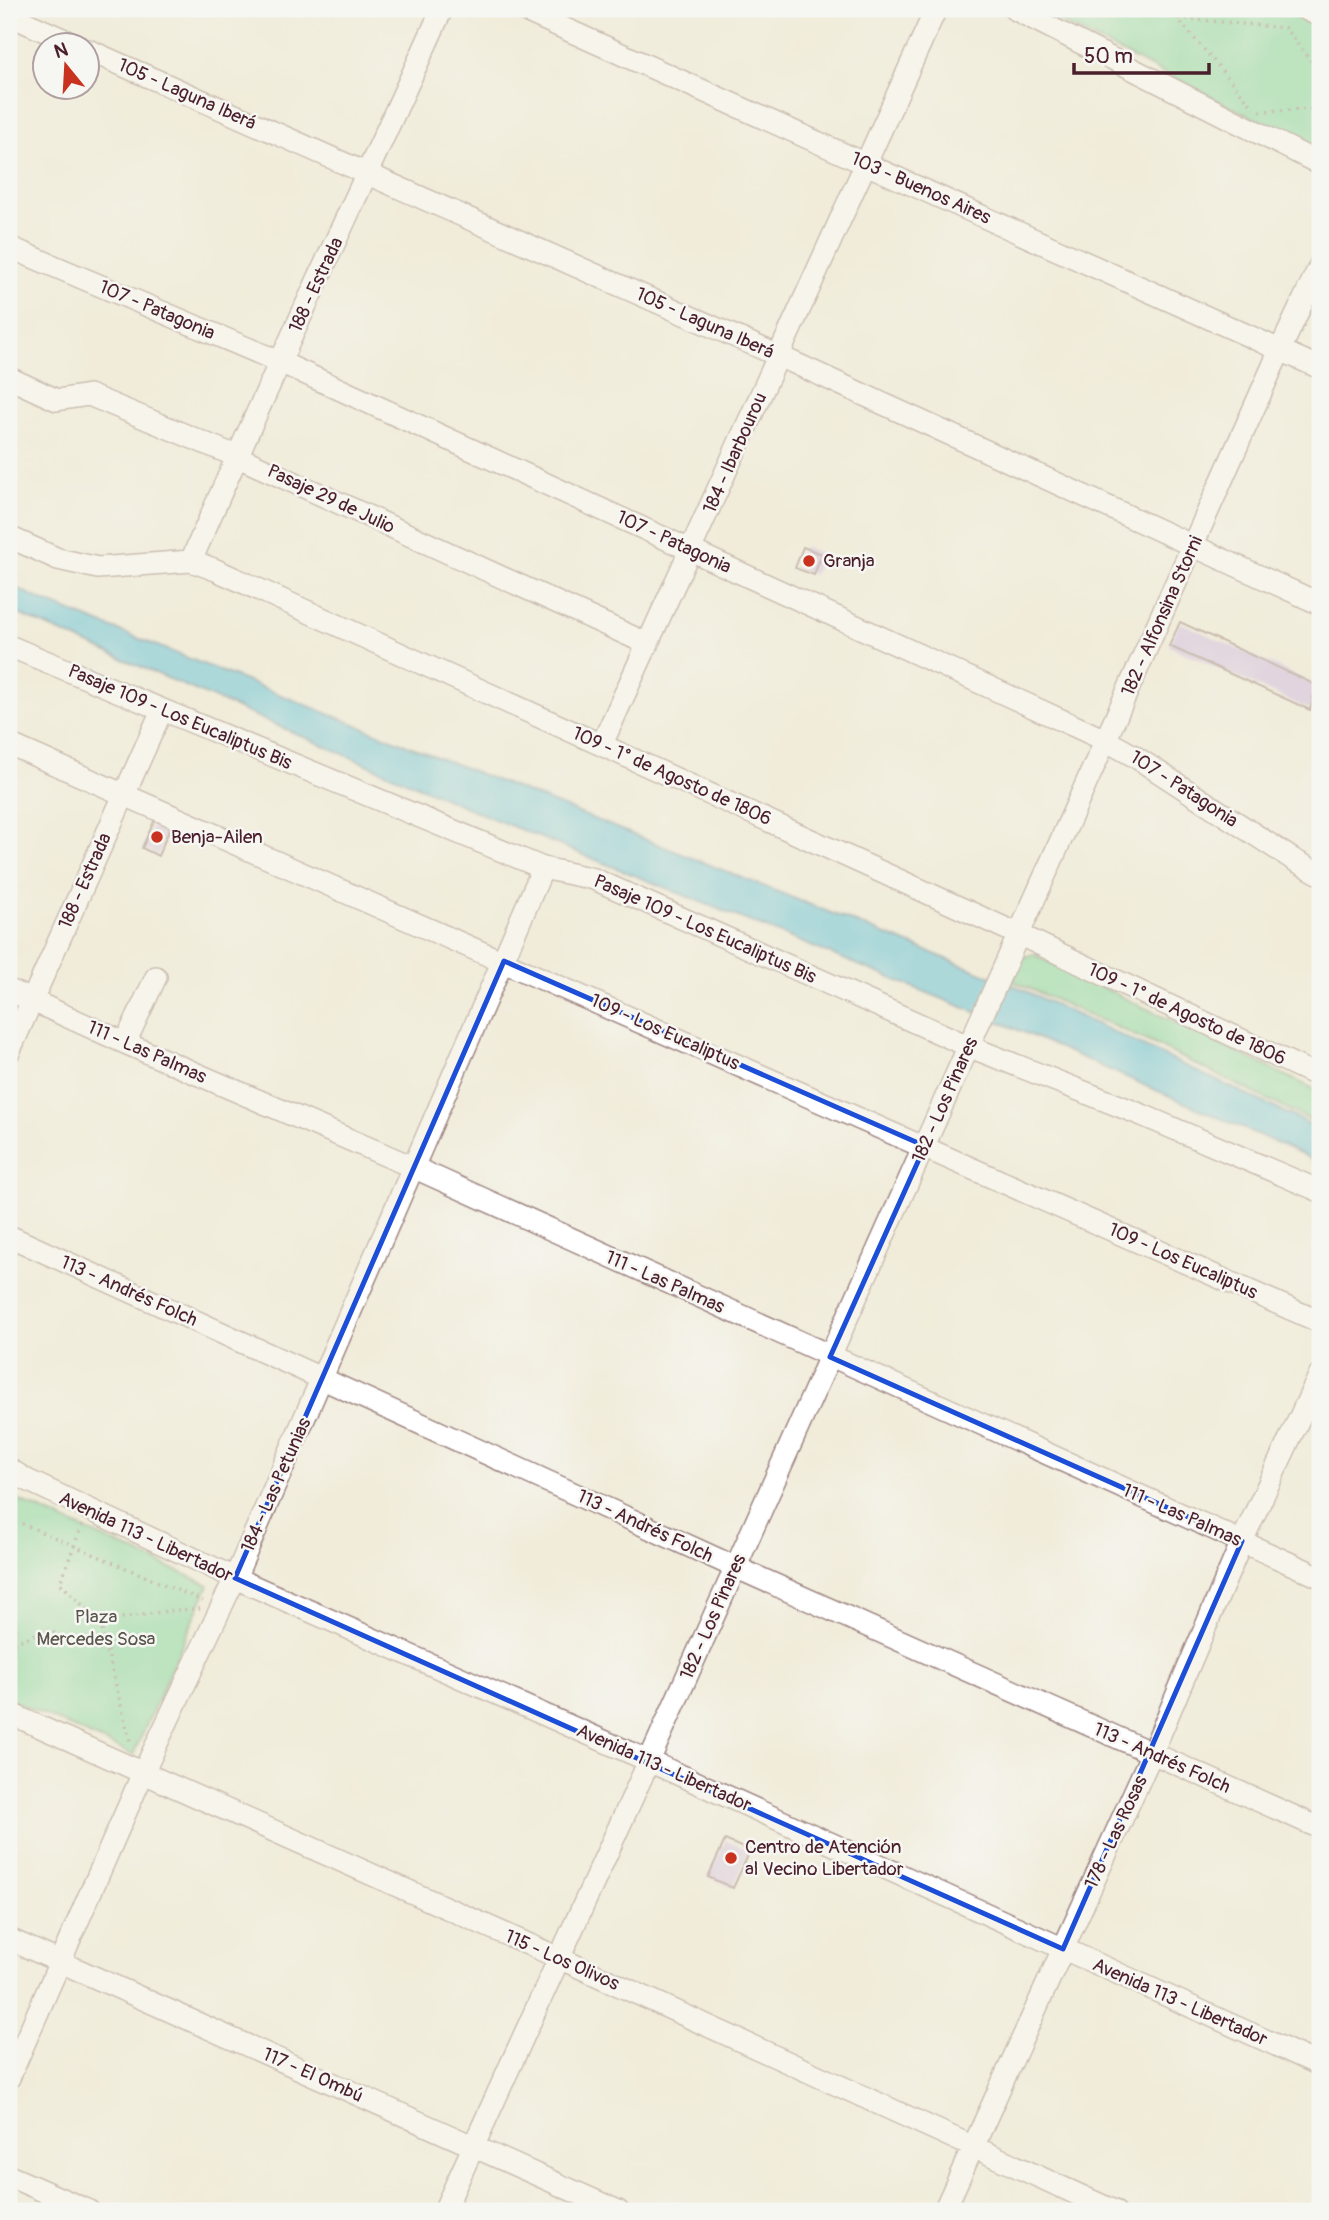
<svg xmlns="http://www.w3.org/2000/svg" width="1329" height="2220" font-family="Pangolin,sans-serif">
<style>
.green{fill:#7ed79d;stroke:#647b64;stroke-width:2}
.water{fill:#5bbfd9;stroke:#526f82;stroke-width:2}
.building{fill:#ceb6e3}
.lines{fill:none;stroke-linecap:round;stroke-linejoin:round}
.minor-casing{stroke:#9e8682;stroke-width:24}
.path{stroke:#9e8682;stroke-width:3.5;stroke-dasharray:2 5;stroke-linecap:butt}
.minor{stroke:#fff;stroke-width:21}
.marked{fill:none;stroke:#1d4ed8;stroke-width:5;stroke-linejoin:round}
.poi-dot{fill:#c8321e;stroke:#f6f6f2;stroke-width:2.5}
.labels{text-anchor:middle;dominant-baseline:central;stroke-width:5;stroke-linejoin:round;paint-order:stroke}
.street-label{font-size:19px;fill:#4a1f2b;stroke:#f6f6f2}
.poi-label{font-size:19px;fill:#4a1f2b;stroke:#f6f6f2;text-anchor:start}
.park-label{font-size:19px;fill:#5a564d;stroke:#f6f6f2}
</style>
<rect width="100%" height="100%" fill="#f6f6f2"/>
<filter id="ink" filterUnits="userSpaceOnUse"><feTurbulence type="fractalNoise" baseFrequency=".0143" numOctaves="2"/><feDisplacementMap in="SourceGraphic" scale="14" xChannelSelector="R" yChannelSelector="G"/><feConvolveMatrix kernelMatrix="1 2 1 2 8 2 1 2 1" color-interpolation-filters="sRGB"/></filter>
<filter id="wash" filterUnits="userSpaceOnUse"><feTurbulence type="fractalNoise" baseFrequency=".00686" numOctaves="4" result="noise"/><feDisplacementMap in="SourceGraphic" scale="28" xChannelSelector="R" yChannelSelector="G"/><feGaussianBlur stdDeviation="1.57" result="paint"/><feColorMatrix in="noise" values="0 0 0 0 0 0 0 0 0 0 0 0 0 0 0 0 0 1.4 0 .05"/><feComposite in="paint" operator="in"/></filter>
<g filter="url(#wash)">
<rect width="100%" height="100%" fill="#f1ecda"/>
<!-- green -->
<path class="green" d="M 1034,9 L 1280,9 L 1320,29 L 1320,151 Z
M 1033,954 L 1320,1092 L 1320,1125 L 1156,1045 L 1013,981 L 1022,958 Z
M 9,1496 L 209,1585 L 133,1755 L 9,1699 Z"/>
<!-- water -->
<path class="water" d="M 9,585 L 44,601 L 1015,986 L 1320,1129 L 1320,1165 L 1300,1153 L 1000,1022 L 494,819 L 9,610 Z"/>
<g id="blocks">
<!-- building -->
<path class="building" d="M 803,547 L 822,554 L 814,575 L 795,568 Z
M 1180,622 L 1316,685 L 1310,710 L 1169,646 Z
M 155,819 L 171,826 L 158,856 L 142,848 Z
M 725,1840 L 750,1851 L 733,1888 L 708,1877 Z"/>
</g>
</g>
<g filter="url(#ink)">
<use href="#blocks" fill-opacity="0" stroke="#9e8682" stroke-width="2"/>
<g class="lines">
<defs>
<path id="minor" d="M 521,9 L 1320,368
M 1014,9 L 1320,164
M 1305,9 L 1320,16
M 9,15 L 78,46
M 88,50 L 779,356 L 1320,604
M 9,247 L 280,362 L 1107,741 L 1134,756 L 1294,860 L 1320,874
M 9,378 L 57,400 L 89,395 L 236,456 L 648,644
M 9,537 L 58,559 L 98,568 L 191,561 L 216,570 L 1020,935 L 1320,1077
M 191,561 C 271,376 359,193 442,9
M 9,646 L 543,868 L 594,879 L 968,1046 L 1142,1115 L 1320,1191
M 9,744 L 1320,1322
M 602,744 L 936,9
M 9,990 L 125,1043 L 415,1168 L 1320,1577
M 125,1043 L 156,977
M 9,1052 L 162,710
M 9,1236 L 735,1567 L 1320,1828
M 9,1469 L 27,1480 L 235,1578 L 649,1761 L 1320,2065
M 9,1713 L 559,1958 L 1114,2211
M 9,1939 L 618,2211
M 9,2078 L 143,1773 L 235,1578 L 543,868
M 9,2176 L 89,2211
M 444,2211 L 649,1761 L 1280,350 L 1320,265
M 944,2211 L 1152,1753 L 1242,1541 L 1320,1374"/>
</defs>
<!-- minor casing -->
<use href="#minor" class="minor-casing"/>
<!-- path -->
<path class="path" d="M 1157,9 L 1177,18 L 1254,108
M 1179,18 L 1285,28 L 1320,72
M 1260,111 L 1320,109
M 9,1518 L 203,1601
M 82,1525 L 60,1583 L 100,1622 L 131,1745
M 101,1621 L 176,1610 L 201,1609
M 14,1643 L 46,1630 L 107,1653"/>
<!-- minor -->
<use href="#minor" class="minor"/>
</g>
</g>
<!-- marked area -->
<path d="M0 0H1329V2220H0ZM 504,961 L 925,1146 L 830,1357 L 1242,1541 L 1063,1949 L 235,1578 Z" fill="#f1ecda" fill-opacity=".55" fill-rule="evenodd"/>
<path class="marked" d="M 504,961 L 925,1146 L 830,1357 L 1242,1541 L 1063,1949 L 235,1578 Z"/>
<!-- markers -->
<g class="poi-dot">
<circle cx="809" cy="561" r="7"/>
<circle cx="157" cy="837" r="7"/>
<circle cx="731" cy="1858" r="7"/>
</g>
<g class="labels">
<!-- street labels -->
<g class="street-label">
<text transform="translate(187 94) rotate(24)">105 - Laguna Iberá</text>
<text transform="translate(921 188) rotate(24)">103 - Buenos Aires</text>
<text transform="translate(316 285) rotate(-65)">188 - Estrada</text>
<text transform="translate(157 310) rotate(23)">107 - Patagonia</text>
<text transform="translate(705 323) rotate(24)">105 - Laguna Iberá</text>
<text transform="translate(735 453) rotate(-66)">184 - Ibarbourou</text>
<text transform="translate(331 499) rotate(25)">Pasaje 29 de Julio</text>
<text transform="translate(674 542) rotate(25)">107 - Patagonia</text>
<text transform="translate(1162 616) rotate(-66)">182 - Alfonsina Storni</text>
<text transform="translate(180 717) rotate(23)">Pasaje 109 - Los Eucaliptus Bis</text>
<text transform="translate(672 776) rotate(24)">109 - 1° de Agosto de 1806</text>
<text transform="translate(1184 789) rotate(33)">107 - Patagonia</text>
<text transform="translate(85 881) rotate(-66)">188 - Estrada</text>
<text transform="translate(705 929) rotate(24)">Pasaje 109 - Los Eucaliptus Bis</text>
<text transform="translate(1187 1014) rotate(25)">109 - 1° de Agosto de 1806</text>
<text transform="translate(665 1032) rotate(24)">109 - Los Eucaliptus</text>
<text transform="translate(147 1052) rotate(24)">111 - Las Palmas</text>
<text transform="translate(945 1100) rotate(-66)">182 - Los Pinares</text>
<text transform="translate(1183 1261) rotate(24)">109 - Los Eucaliptus</text>
<text transform="translate(665 1282) rotate(24)">111 - Las Palmas</text>
<text transform="translate(129 1291) rotate(24)">113 - Andrés Folch</text>
<text transform="translate(276 1485) rotate(-66)">184 - Las Petunias</text>
<text transform="translate(1182 1515) rotate(24)">111 - Las Palmas</text>
<text transform="translate(645 1526) rotate(25)">113 - Andrés Folch</text>
<text transform="translate(146 1537) rotate(25)">Avenida 113 - Libertador</text>
<text transform="translate(713 1617) rotate(-66)">182 - Los Pinares</text>
<text transform="translate(1162 1758) rotate(24)">113 - Andrés Folch</text>
<text transform="translate(664 1768) rotate(24)">Avenida 113 - Libertador</text>
<text transform="translate(1116 1832) rotate(-65)">178 - Las Rosas</text>
<text transform="translate(562 1960) rotate(24)">115 - Los Olivos</text>
<text transform="translate(1180 2002) rotate(24)">Avenida 113 - Libertador</text>
<text transform="translate(313 2075) rotate(24)">117 - El Ombú</text>
</g>
<!-- poi labels -->
<g class="poi-label">
<text x="823" y="561">Granja</text>
<text x="171" y="837">Benja-Ailen</text>
<text x="745" y="1847">Centro de Atención<tspan x="745" dy="22">al Vecino Libertador</tspan></text>
</g>
<!-- park labels -->
<g class="park-label">
<text x="96" y="1617">Plaza<tspan x="96" dy="22">Mercedes Sosa</tspan></text>
</g>
</g>
<!-- margin -->
<rect width="1329" height="2220" fill="none" stroke="#f6f6f2" stroke-width="35"/>
<!-- north arrow -->
<g transform="translate(66 66) rotate(342)"><circle r="33" fill="#f6f6f2" stroke="#b1a0a2" stroke-width="2"/>
<path d="M0-5L12 26L0 18L-12 26Z" fill="#c8321e"/>
<text y="-10" font-size="19" font-weight="bold" text-anchor="middle" fill="#4a1f2b">N</text>
</g>
<!-- scale -->
<path d="M1074 63v10h135v-10" fill="none" stroke="#4a1f2b" stroke-width="3.5"/>
<text x="1084" y="63" font-size="21" fill="#4a1f2b" stroke="#f6f6f2" stroke-width="5" paint-order="stroke">50 m</text>
</svg>
